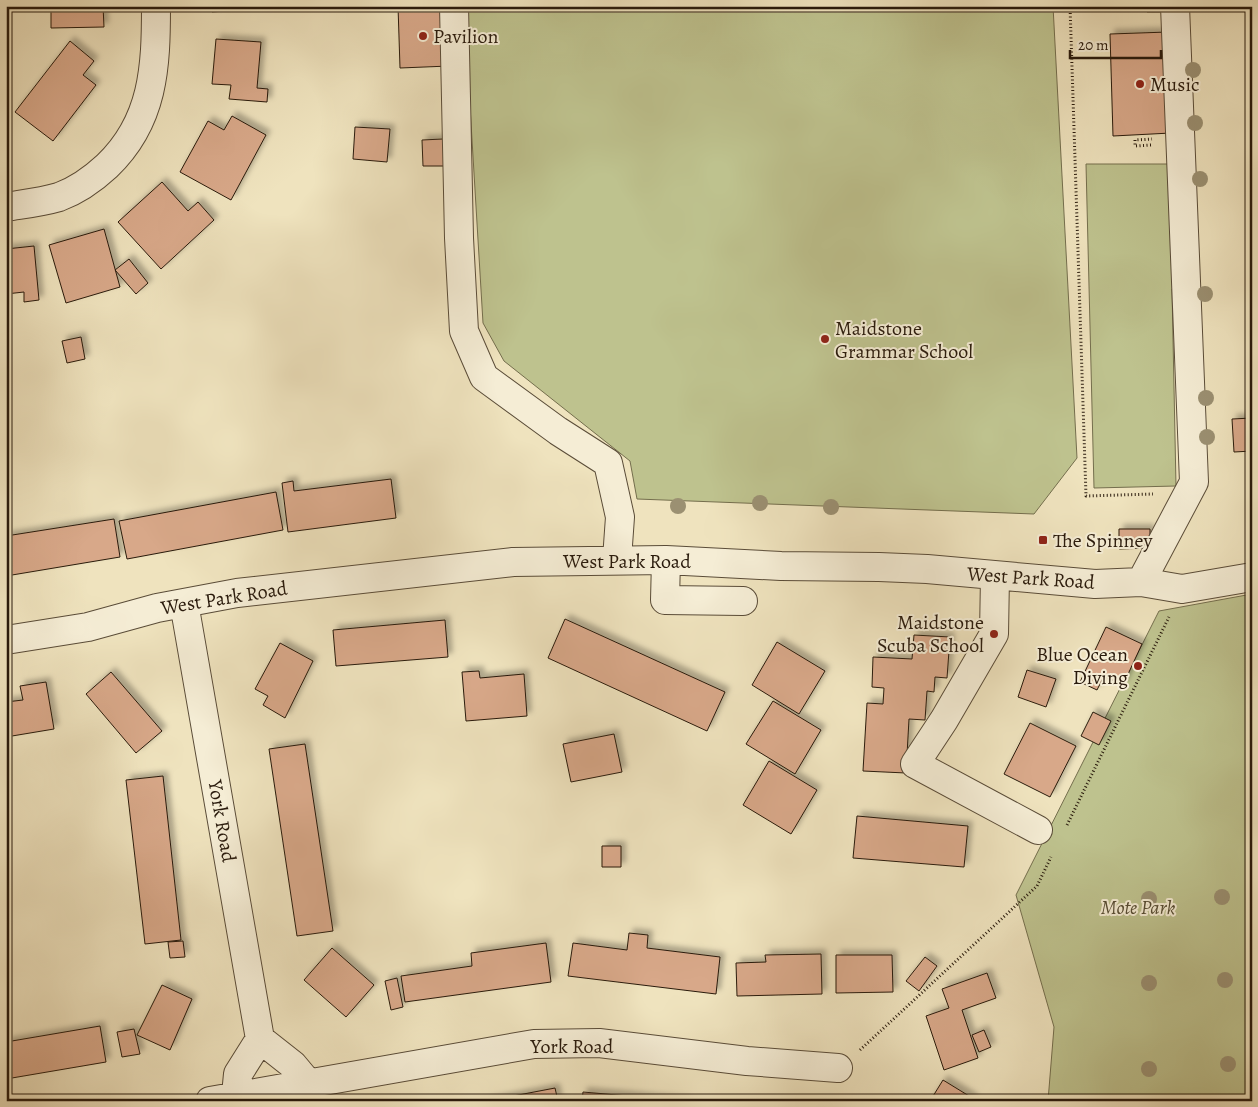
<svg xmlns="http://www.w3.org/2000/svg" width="1258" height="1107" font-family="Alegreya,serif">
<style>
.green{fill:#bec28e;stroke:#746e4d}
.building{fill:#d8a889;stroke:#291a0c;filter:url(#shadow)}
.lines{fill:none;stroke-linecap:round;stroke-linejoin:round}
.minor-casing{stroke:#5a4c38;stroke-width:30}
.path{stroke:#291a0c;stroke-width:3;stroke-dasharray:1 2.5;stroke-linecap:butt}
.minor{stroke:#f5edd5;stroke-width:28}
.tree{fill:#9b9072}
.poi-dot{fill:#8f2418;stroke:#f5edd5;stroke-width:2}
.labels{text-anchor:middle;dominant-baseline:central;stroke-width:4;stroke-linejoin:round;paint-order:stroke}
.poi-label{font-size:20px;fill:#291a0c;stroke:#f5edd5;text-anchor:start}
.street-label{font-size:20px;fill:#291a0c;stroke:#f5edd5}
.park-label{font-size:20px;font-style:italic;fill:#564c33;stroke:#f5edd5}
</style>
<defs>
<filter id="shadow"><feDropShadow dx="4.5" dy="-4.5" stdDeviation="2.5" flood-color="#0004"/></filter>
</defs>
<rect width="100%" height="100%" fill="#efe3be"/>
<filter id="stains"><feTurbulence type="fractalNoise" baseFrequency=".004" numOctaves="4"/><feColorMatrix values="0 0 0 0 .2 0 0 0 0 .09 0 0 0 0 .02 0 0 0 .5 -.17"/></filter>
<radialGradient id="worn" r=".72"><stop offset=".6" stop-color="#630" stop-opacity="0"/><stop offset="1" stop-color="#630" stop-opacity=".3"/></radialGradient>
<!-- green -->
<path class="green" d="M 464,6 L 1053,6 L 1077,458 L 1034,514 L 637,499 L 630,461 L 504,361 L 483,323 Z
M 1086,164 L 1168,164 L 1183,288 L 1172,289 L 1176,486 L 1094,488 Z
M 1252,594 L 1252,1101 L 1048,1101 L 1054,1027 L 1016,895 L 1159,611 Z"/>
<!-- building -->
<path class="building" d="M 51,6 L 103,6 L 104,27 L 51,28 Z
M 211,6 L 250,6 L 250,9 L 212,12 Z
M 398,6 L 447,6 L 449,66 L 400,68 Z
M 1146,6 L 1165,6 L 1166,12 L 1147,12 Z
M 1168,32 L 1171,133 L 1113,136 L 1110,34 Z
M 216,39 L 261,42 L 257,88 L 268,89 L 267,102 L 229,99 L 231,85 L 212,84 Z
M 70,41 L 94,61 L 83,75 L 96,85 L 53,141 L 15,112 Z
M 232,116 L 266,135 L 231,200 L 180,172 L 208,121 L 224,130 Z
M 355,127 L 390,129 L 387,162 L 353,159 Z
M 443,139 L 444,166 L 423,166 L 422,140 Z
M 162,182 L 188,211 L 198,202 L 214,220 L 161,269 L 118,222 Z
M 104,229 L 120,287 L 66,303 L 49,245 Z
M 34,246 L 39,300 L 24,302 L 24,292 L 6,294 L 6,249 Z
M 129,259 L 148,283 L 136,294 L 115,270 Z
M 81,337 L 85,359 L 67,363 L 62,341 Z
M 1252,418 L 1252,451 L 1234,452 L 1232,419 Z
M 391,479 L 396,518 L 288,532 L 282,483 L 293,481 L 294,491 Z
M 276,492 L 283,530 L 127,559 L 119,521 Z
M 114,519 L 120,557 L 6,576 L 6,536 Z
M 1119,529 L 1150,529 L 1150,548 L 1119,549 Z
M 565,619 L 725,692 L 707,731 L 548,658 Z
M 445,620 L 448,657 L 336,666 L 333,630 Z
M 1106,627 L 1142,644 L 1123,685 L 1104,676 L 1097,690 L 1080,682 Z
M 914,635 L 950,637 L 947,678 L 935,677 L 934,692 L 927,691 L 925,720 L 909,719 L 906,773 L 863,771 L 867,703 L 883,704 L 884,688 L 872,687 L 873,657 L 912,659 Z
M 777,642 L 825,671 L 799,714 L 752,685 Z
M 280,643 L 313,661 L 285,718 L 263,705 L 268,696 L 255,689 Z
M 1027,670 L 1056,679 L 1046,707 L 1018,697 Z
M 479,671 L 480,678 L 524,674 L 527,716 L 466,721 L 462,672 Z
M 111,672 L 162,731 L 136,753 L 86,694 Z
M 46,682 L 54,729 L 6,737 L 6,702 L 23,700 L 20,686 Z
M 773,701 L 821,730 L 795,774 L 746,744 Z
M 1093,712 L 1111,721 L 1099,745 L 1081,736 Z
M 1030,723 L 1076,746 L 1050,797 L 1004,774 Z
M 614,734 L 622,772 L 571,782 L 563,744 Z
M 305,744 L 333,931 L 297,936 L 269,749 Z
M 769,761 L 817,790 L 791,834 L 743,805 Z
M 163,776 L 181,940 L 145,944 L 126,780 Z
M 857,816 L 968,826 L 964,867 L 853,858 Z
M 602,846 L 621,846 L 621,867 L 602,867 Z
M 629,933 L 648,935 L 647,948 L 720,957 L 716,994 L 568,976 L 573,943 L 627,950 Z
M 183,941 L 185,957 L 170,958 L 168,942 Z
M 546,943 L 551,982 L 405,1002 L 401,976 L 472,966 L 471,953 Z
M 332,948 L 374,985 L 346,1017 L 304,980 Z
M 821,954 L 822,994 L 737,996 L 736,963 L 766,962 L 765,955 Z
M 836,955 L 892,955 L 893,992 L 836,993 Z
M 925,957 L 937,966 L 919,991 L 906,981 Z
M 987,973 L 996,998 L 962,1010 L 978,1058 L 944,1070 L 926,1016 L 949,1008 L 942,989 Z
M 397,978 L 403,1007 L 391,1010 L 385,981 Z
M 162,985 L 192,999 L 170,1050 L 137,1035 Z
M 100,1026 L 106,1062 L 6,1079 L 6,1042 Z
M 134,1029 L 140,1054 L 122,1057 L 117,1032 Z
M 984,1030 L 991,1047 L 979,1052 L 972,1035 Z
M 943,1080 L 974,1099 L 973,1101 L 930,1101 Z
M 555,1088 L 558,1101 L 487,1101 Z
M 583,1092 L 685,1101 L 582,1101 Z"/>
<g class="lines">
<defs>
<path id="minor" d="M 454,6 L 459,238 L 464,331 L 484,377 L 558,431 L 608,463 L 620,517 L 617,559
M 6,207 C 24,204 42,202 59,197 C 78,190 93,179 107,166 C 154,121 156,67 156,6
M 666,560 L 665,600 L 743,601
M 995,576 L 994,634 L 944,720 L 915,764 L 1038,830
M 1141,582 L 1194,482 L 1175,6
M 184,603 L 260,1039 L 293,1065 L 308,1083
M 6,640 L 88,627 L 157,608 L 237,593 L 513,562 L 666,560 L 781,566 L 879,567 L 927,569 L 1095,584 L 1141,582 L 1182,589 L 1252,577
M 236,1095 L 238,1074 L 260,1039
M 210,1101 L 534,1044 L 599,1043 L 747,1061 L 838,1068"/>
</defs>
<!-- minor casing -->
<use href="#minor" class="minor-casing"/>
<!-- path -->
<path class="path" d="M 1070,6 L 1086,496 L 1153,494
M 1151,145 L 1135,146 L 1135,140 L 1152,139
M 1067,825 L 1169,617
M 860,1050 L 1037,886 L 1051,857"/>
<!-- minor -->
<use href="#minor" class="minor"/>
</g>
<!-- trees -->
<g class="tree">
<circle cx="1193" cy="70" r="8"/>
<circle cx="1195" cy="123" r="8"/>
<circle cx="1200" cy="179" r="8"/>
<circle cx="1205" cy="294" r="8"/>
<circle cx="1206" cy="398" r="8"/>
<circle cx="1207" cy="437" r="8"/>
<circle cx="760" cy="503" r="8"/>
<circle cx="678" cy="506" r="8"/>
<circle cx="831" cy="507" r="8"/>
<circle cx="1222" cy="897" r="8"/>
<circle cx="1149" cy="899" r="8"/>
<circle cx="1225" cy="980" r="8"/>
<circle cx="1149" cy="983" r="8"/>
<circle cx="1228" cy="1064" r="8"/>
<circle cx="1149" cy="1069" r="8"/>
</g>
<!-- markers -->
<g class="poi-dot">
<circle cx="423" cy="36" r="5"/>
<circle cx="1140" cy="84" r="5"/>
<circle cx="825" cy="339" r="5"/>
<rect x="1038" y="535" width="10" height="10" rx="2.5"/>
<circle cx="994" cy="634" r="5"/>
<circle cx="1138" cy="666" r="5"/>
</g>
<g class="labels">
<!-- poi labels -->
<g class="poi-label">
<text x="433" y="36">Pavilion</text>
<text x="1150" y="84">Music</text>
<text x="835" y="328">Maidstone<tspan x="835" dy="23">Grammar School</tspan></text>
<text x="1053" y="540">The Spinney</text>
<text x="984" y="622" text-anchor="end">Maidstone<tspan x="984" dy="23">Scuba School</tspan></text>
<text x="1128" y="654" text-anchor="end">Blue Ocean<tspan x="1128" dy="23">Diving</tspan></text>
</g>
<!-- street labels -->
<g class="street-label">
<text x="627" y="561">West Park Road</text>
<text transform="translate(1031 578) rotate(4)">West Park Road</text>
<text transform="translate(224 598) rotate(-9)">West Park Road</text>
<text transform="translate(222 821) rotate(80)">York Road</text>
<text x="572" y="1046">York Road</text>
</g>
<!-- park labels -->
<g class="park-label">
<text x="1138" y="907">Mote Park</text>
</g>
</g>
<!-- margin -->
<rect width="1258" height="1107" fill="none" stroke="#efe3be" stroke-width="25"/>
<rect x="8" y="8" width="1243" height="1092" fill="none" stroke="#291a0c" stroke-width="2.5"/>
<rect x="12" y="12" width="1233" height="1082" fill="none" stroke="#291a0c"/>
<!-- scale -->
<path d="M1070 50v8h91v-8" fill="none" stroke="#291a0c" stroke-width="2.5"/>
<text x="1078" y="50" font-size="15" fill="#291a0c" stroke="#f5edd5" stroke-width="4" paint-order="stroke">20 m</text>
<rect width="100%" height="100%" filter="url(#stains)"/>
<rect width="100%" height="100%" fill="url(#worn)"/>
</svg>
